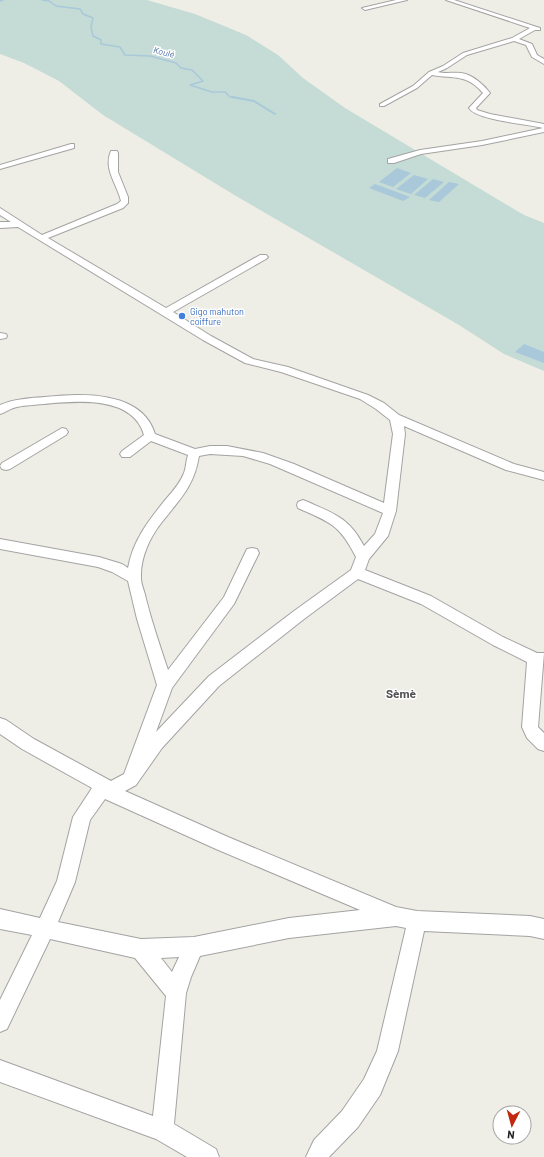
<svg xmlns="http://www.w3.org/2000/svg" width="544" height="1157" font-family="Barlow,sans-serif">
<style>
.wetland{fill:#c4dcd5}
.water{fill:#a9c8da}
.lines{fill:none;stroke-linecap:round;stroke-linejoin:round}
.stream-far1{stroke:#a9c8da;stroke-width:1.5}
.stream{stroke:#a9c8da;stroke-width:2}
.minor-casing{stroke:#a3a3a3;stroke-width:2}
.minor{fill:#fff;fill-rule:evenodd}
.shop-dot{fill:#3f7fe0;stroke:#fff;stroke-width:1.5}
.labels{text-anchor:middle;dominant-baseline:central;stroke-width:3;stroke-linejoin:round;paint-order:stroke}
.far-water-label{font-size:9px;font-style:italic;fill:#5170a9;stroke:#fff}
.far-shop-label{font-size:9px;fill:#366cbe;stroke:#fff;text-anchor:start}
.quarter-label{font-size:12px;font-weight:bold;fill:#525252;stroke:#fff}
</style>
<rect width="100%" height="100%" fill="#efeee6"/>
<!-- wetland -->
<path class="wetland" d="M 0,0 L 147,0 L 195,14 L 246,35 L 278,55 L 303,78 L 345,108 L 524,215 L 544,223 L 544,371 L 504,354 L 459,325 L 236,196 L 103,115 L 59,81 L 24,63 L 0,54 Z"/>
<!-- water -->
<path class="water" d="M 397,168 L 411,173 L 393,187 L 379,182 Z
M 414,175 L 428,179 L 411,194 L 396,189 Z
M 433,179 L 444,182 L 425,198 L 414,195 Z
M 449,182 L 459,184 L 439,202 L 429,200 Z
M 375,184 L 410,197 L 403,201 L 369,188 Z
M 524,344 L 544,352 L 544,363 L 515,352 Z"/>
<g class="lines">
<!-- stream-far1 -->
<path class="stream-far1" d="M 42,0 L 49,1 L 56,6 L 80,9 L 83,14 L 93,18 L 91,27 L 93,36 L 101,40 L 101,44 L 120,47 L 125,55 L 150,56 L 176,63 L 181,68 L 192,70 L 203,81 L 190,85 L 212,92 L 225,92 L 230,97 L 238,98
M 0,1 L 3,0"/>
<!-- stream -->
<path class="stream" d="M 232,97 L 254,101 L 275,114"/>
<defs>
<path id="minor" d="M 396,0 L 407,0 L 365,10 L 362,8 Z
M 446,0 L 454,0 L 540,28 L 540,30 L 535,30 L 519,39 L 532,44 L 537,55 L 544,59 L 544,64 L 532,57 L 526,45 L 514,41 L 467,55 L 447,68 L 438,72 C 446,74 453,72 461,73 C 472,74 484,85 490,93 L 476,108 L 477,110 L 490,114 L 544,124 L 544,132 L 482,145 L 421,154 L 394,163 L 388,163 L 388,159 L 420,150 L 482,141 L 543,128 C 527,124 476,120 469,108 L 483,93 C 467,74 455,79 432,75 L 417,88 L 384,106 L 380,106 L 380,104 L 413,86 L 429,72 L 443,66 L 463,53 L 512,38 L 530,28 Z
M 71,144 L 74,144 L 74,148 L 0,169 L 0,165 Z
M 111,151 L 117,151 L 118,153 L 118,172 L 128,197 L 128,203 L 123,208 L 48,238 L 166,308 L 260,255 L 266,255 L 268,257 L 266,259 L 173,312 L 211,336 L 253,359 L 288,367 L 368,395 L 384,403 L 399,415 L 514,464 L 544,472 L 544,480 L 506,470 L 404,426 L 405,434 L 396,511 L 388,536 L 369,559 L 365,570 L 431,596 L 503,637 L 537,653 L 544,653 L 538,727 L 544,733 L 544,751 L 538,749 L 527,738 L 522,727 L 527,662 L 493,645 L 421,604 L 358,579 L 304,619 L 219,686 L 162,748 L 136,785 L 125,791 L 228,837 L 396,907 L 417,911 L 530,916 L 544,919 L 544,939 L 530,936 L 424,931 L 398,1051 L 380,1095 L 358,1127 L 329,1157 L 306,1157 L 314,1140 L 342,1111 L 364,1079 L 377,1051 L 406,928 L 396,926 L 289,938 L 200,956 L 191,977 L 186,993 L 174,1124 L 216,1149 L 219,1157 L 187,1157 L 156,1139 L 0,1082 L 0,1060 L 153,1116 L 166,996 L 135,958 L 50,939 L 7,1029 L 0,1032 L 0,1000 L 32,935 L 0,929 L 0,909 L 40,918 L 57,881 L 73,817 L 92,788 L 22,749 L 0,734 L 0,718 L 6,720 L 34,739 L 111,781 L 124,774 L 157,685 L 137,619 L 128,581 L 112,572 L 98,567 L 0,549 L 0,539 L 99,557 L 122,564 L 128,568 C 133,540 149,520 166,499 C 173,491 180,483 184,473 C 186,468 186,461 188,455 L 151,441 L 130,457 L 122,457 L 120,454 L 122,451 L 144,435 C 133,395 75,401 44,404 C 35,405 26,405 17,407 C 11,408 6,412 0,414 L 0,405 C 14,399 30,398 45,397 C 80,393 142,390 155,434 L 195,449 L 210,446 L 227,446 L 263,453 L 294,464 L 384,503 L 393,434 L 390,420 L 376,409 L 360,399 L 281,372 L 245,363 L 203,340 L 18,227 L 0,228 L 0,222 L 11,222 L 0,215 L 0,208 L 42,235 L 117,204 L 121,201 C 117,184 103,169 111,151 ZM 210,454 L 243,456 L 270,464 L 383,513 L 375,534 L 364,546 C 349,518 335,514 308,502 L 303,500 L 298,502 L 297,505 L 298,508 C 331,523 339,524 356,557 L 351,570 L 294,611 L 209,676 L 156,732 L 172,688 L 234,604 L 259,553 L 257,549 L 252,548 L 247,549 L 224,597 L 168,670 C 160,646 152,623 146,599 C 145,592 141,585 141,578 C 140,558 150,537 162,522 C 181,498 194,486 199,456 ZM 105,799 L 216,849 L 360,910 L 289,918 L 194,937 L 141,939 L 58,922 L 75,882 L 90,820 ZM 179,957 L 172,972 L 161,958 Z
M 0,333 L 6,334 L 7,336 L 6,338 L 0,339 Z
M 62,428 L 66,429 L 68,432 L 66,435 L 10,469 L 6,470 L 2,469 L 0,466 L 2,463 Z"/>
</defs>
<!-- minor casing -->
<use href="#minor" class="minor-casing"/>
<!-- minor -->
<use href="#minor" class="minor"/>
</g>
<!-- markers -->
<circle class="shop-dot" cx="182" cy="316" r="4"/>
<g class="labels">
<!-- far-water labels -->
<g class="far-water-label">
<text transform="translate(164 52) rotate(14)">Koulé</text>
</g>
<!-- far-shop labels -->
<g class="far-shop-label">
<text x="190" y="311">Gigo mahuton<tspan x="190" dy="10">coiffure</tspan></text>
</g>
<!-- quarter labels -->
<g class="quarter-label">
<text x="401" y="693">Sèmè</text>
</g>
</g>
<!-- north arrow -->
<g transform="translate(512 1125) rotate(186)"><circle r="19" fill="#ffffff" stroke="#a5a5a5"/>
<path d="M0-3L7 15L0 10L-7 15Z" fill="#c1280d"/>
<text y="-6" font-size="11" font-weight="bold" text-anchor="middle" fill="#1f1f1f">N</text>
</g>
</svg>
